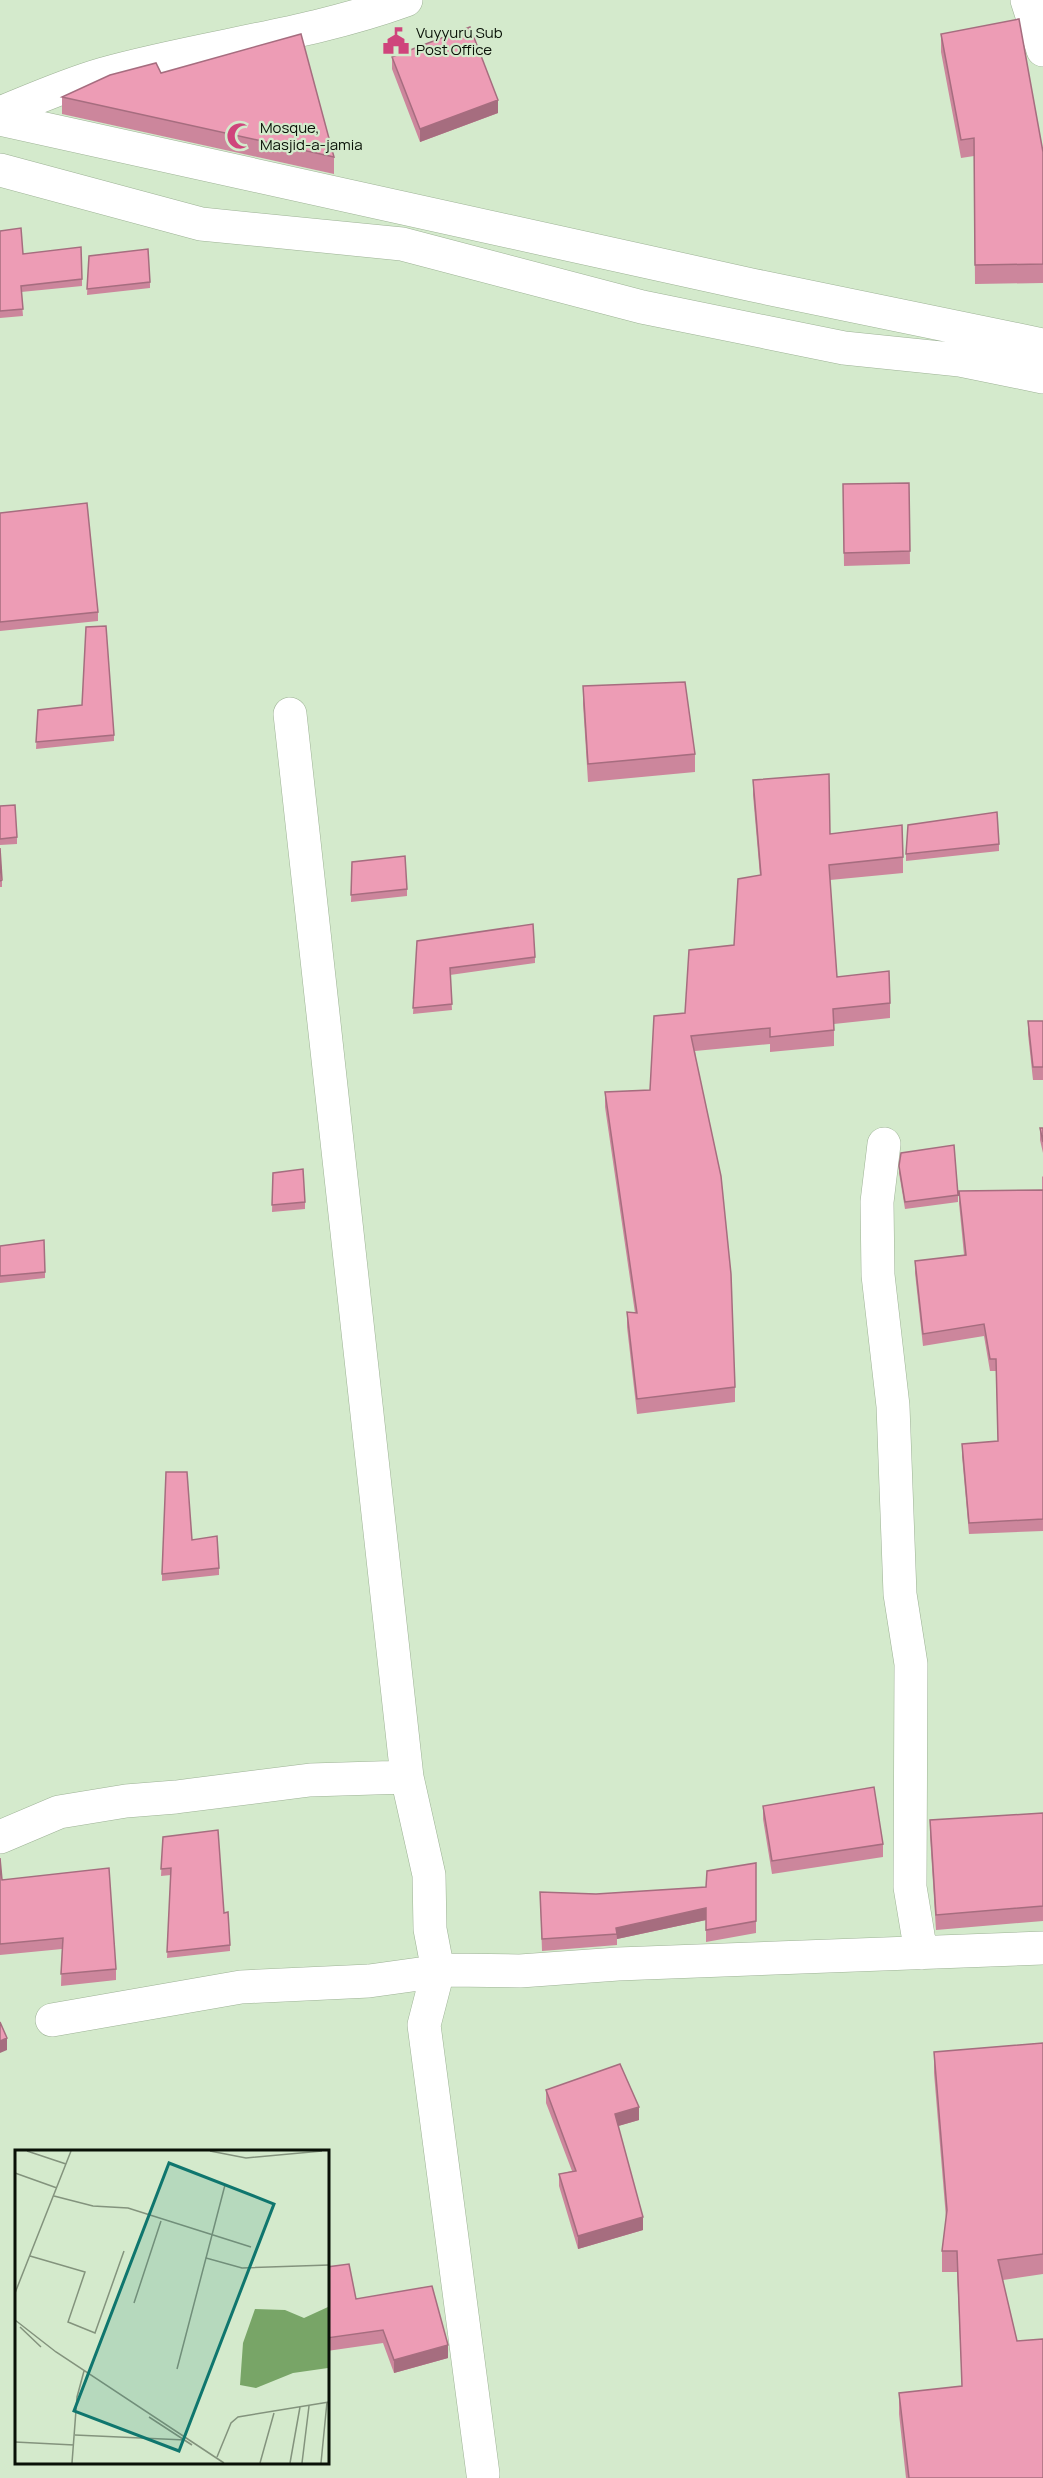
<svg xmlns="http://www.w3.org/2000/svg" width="1043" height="2478" font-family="Manrope,sans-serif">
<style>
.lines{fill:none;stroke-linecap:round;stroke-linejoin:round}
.minor-casing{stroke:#9db295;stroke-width:34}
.major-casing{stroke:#9db295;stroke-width:34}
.minor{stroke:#fff;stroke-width:33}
.major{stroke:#fff;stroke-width:33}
.wall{fill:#cc869c}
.shaded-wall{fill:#a66d7f}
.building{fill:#ed9cb5;stroke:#a66d7f;stroke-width:1.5}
.labels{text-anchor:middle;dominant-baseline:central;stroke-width:4.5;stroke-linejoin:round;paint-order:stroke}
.poi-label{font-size:15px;fill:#091107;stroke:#d4eacc;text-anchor:start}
.inset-road{fill:none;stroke:#83937d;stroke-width:1.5}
.view{fill:#0f766e;fill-opacity:0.15;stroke:#0f766e;stroke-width:3}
.inset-edge{fill:none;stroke:#091107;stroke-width:3}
</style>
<rect width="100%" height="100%" fill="#d4eacc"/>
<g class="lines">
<defs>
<path id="minor" d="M 1027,0 L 1043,50
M 0,113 C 34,99 68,84 103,74 C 203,46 307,36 406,0
M 290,714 L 407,1777
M 884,1144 L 877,1202 L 878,1275 L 893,1406 L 900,1594 L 911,1664 L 910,1887 L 921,1953
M 0,1837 L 59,1812 L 126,1801 L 176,1797 L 310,1780 L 407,1777 L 429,1875 L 430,1929 L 438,1971 L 424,2025 L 483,2474
M 52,2020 L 241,1987 L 369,1981 L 448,1970 L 520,1971 L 618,1964 L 1043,1948"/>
<path id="major" d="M 0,119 L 752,285 L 1043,345
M 0,170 L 201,224 L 402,244 L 642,307 L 844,348 L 960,360 L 1043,377"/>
</defs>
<!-- minor casing -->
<use href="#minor" class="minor-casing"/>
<!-- major casing -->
<use href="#major" class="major-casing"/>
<!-- minor -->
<use href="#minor" class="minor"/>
<!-- major -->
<use href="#major" class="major"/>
</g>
<!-- wall -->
<path class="wall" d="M 941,34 L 1043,152 L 1043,283 L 975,284 L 974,156 L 961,158 L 941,52 Z
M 392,57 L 498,113 L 420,142 L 392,69 Z
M 161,73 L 334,157 L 334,174 L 62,114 L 62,97 Z
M 0,231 L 23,254 L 82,279 L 82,286 L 21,292 L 23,316 L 0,318 Z
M 89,256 L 150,282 L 150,288 L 87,295 Z
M 909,483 L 910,564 L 844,566 L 843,484 Z
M 0,513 L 98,612 L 98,621 L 0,631 Z
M 583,686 L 695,754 L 695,772 L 588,782 L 583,704 Z
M 38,710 L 114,735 L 114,741 L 36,749 Z
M 753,780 L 830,834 L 903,857 L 903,873 L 830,880 L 837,977 L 890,1003 L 890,1018 L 834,1024 L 834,1046 L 770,1052 L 770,1044 L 695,1051 L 735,1387 L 735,1402 L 637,1414 L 627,1327 L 627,1312 L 635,1313 L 605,1107 L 605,1092 L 650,1090 L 734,945 L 760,876 L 753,795 Z
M 0,806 L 17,837 L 17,844 L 0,845 Z
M 999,844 L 999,851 L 906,861 L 906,854 Z
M 0,848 L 2,880 L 2,887 L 0,887 Z
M 352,862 L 407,889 L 407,896 L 351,902 Z
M 417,941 L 535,957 L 535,963 L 450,975 L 452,1010 L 413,1014 Z
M 1028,1021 L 1043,1021 L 1043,1080 L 1033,1080 L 1028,1034 Z
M 1040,1128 L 1043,1128 L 1043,1153 L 1040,1140 Z
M 899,1166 L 958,1195 L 958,1202 L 905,1209 L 899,1173 Z
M 273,1173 L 305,1202 L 305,1209 L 272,1212 Z
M 1043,1176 L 1043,1531 L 969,1534 L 962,1456 L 962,1444 L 998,1441 L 996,1371 L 990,1371 L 984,1336 L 923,1346 L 915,1273 L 915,1261 L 964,1255 L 959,1203 L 959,1191 L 1042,1190 L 1042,1177 Z
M 0,1246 L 45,1272 L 45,1278 L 0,1283 Z
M 192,1540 L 219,1568 L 219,1575 L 162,1581 L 162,1574 Z
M 763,1806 L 883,1844 L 883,1857 L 772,1874 L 763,1819 Z
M 1043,1813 L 1043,1921 L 936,1930 L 930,1836 L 930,1820 Z
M 163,1837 L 230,1945 L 230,1951 L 167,1958 L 171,1875 L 161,1876 Z
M 0,1858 L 2,1880 L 116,1969 L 116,1980 L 61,1986 L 62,1949 L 0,1955 Z
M 756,1863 L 756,1933 L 706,1942 L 706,1920 L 617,1939 L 617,1945 L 542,1951 L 540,1892 L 596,1894 L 706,1887 Z
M 1043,2043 L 1043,2274 L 1003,2280 L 1043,2478 L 906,2478 L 899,2414 L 899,2393 L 962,2386 L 957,2272 L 942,2272 L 942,2251 L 946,2218 L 934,2073 L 934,2052 Z
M 546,2090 L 639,2120 L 618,2126 L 643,2230 L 578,2249 L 559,2186 L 559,2174 L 572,2171 L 546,2103 Z
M 327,2267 L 356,2299 L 448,2358 L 394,2373 L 383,2343 L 327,2351 Z"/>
<!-- shaded-wall -->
<path class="shaded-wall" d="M 498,100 L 498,113 L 420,142 L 420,129 Z
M 706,1908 L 706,1920 L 617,1939 L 616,1928 Z
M 7,2038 L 7,2050 L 0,2053 L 0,2041 Z
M 639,2107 L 639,2120 L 615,2127 L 615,2114 Z
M 643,2217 L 643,2230 L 578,2249 L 578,2236 Z
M 448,2345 L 448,2358 L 394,2373 L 394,2360 Z"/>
<!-- building -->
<path class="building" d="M 1019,19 L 1043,152 L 1043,264 L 975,265 L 974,138 L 961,140 L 941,34 Z
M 470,27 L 498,100 L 420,129 L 392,57 Z
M 301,34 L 334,157 L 62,97 L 110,75 L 156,63 L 161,73 Z
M 21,228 L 23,254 L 81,247 L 82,279 L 21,286 L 23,309 L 0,311 L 0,231 Z
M 148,249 L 150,282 L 87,289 L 89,256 Z
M 909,483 L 910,551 L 844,553 L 843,484 Z
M 87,503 L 98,612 L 0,622 L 0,513 Z
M 106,626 L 114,735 L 36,742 L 38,710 L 82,705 L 86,627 Z
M 685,682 L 695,754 L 588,764 L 583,686 Z
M 829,774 L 830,834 L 902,825 L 903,857 L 829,865 L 837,977 L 889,971 L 890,1003 L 833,1009 L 834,1030 L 770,1037 L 770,1028 L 691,1036 L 721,1176 L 731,1274 L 735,1387 L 637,1399 L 627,1312 L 637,1313 L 605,1092 L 650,1090 L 654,1016 L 685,1013 L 689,950 L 734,945 L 738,879 L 761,875 L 753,780 Z
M 15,805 L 17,837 L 0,839 L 0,806 Z
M 997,812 L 999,844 L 906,854 L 908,825 Z
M 0,848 L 2,880 L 0,881 Z
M 405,856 L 407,889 L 351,895 L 352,862 Z
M 533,924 L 535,957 L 450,968 L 452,1004 L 413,1008 L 417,941 Z
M 1028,1021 L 1043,1021 L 1043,1067 L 1033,1067 Z
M 1040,1128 L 1043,1128 L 1043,1142 Z
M 954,1145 L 958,1195 L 905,1202 L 899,1166 L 901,1153 Z
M 303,1169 L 305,1202 L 272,1205 L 273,1173 Z
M 1043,1190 L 1043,1519 L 969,1523 L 962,1444 L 998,1441 L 996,1359 L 990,1359 L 984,1324 L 923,1334 L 915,1261 L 966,1255 L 959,1191 Z
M 44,1240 L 45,1272 L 0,1276 L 0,1246 Z
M 166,1472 L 187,1472 L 192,1540 L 217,1536 L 219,1568 L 162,1574 Z
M 874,1787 L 883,1844 L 772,1861 L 763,1806 Z
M 1043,1813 L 1043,1906 L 936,1915 L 930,1820 Z
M 218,1830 L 224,1913 L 228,1912 L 230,1945 L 167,1952 L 171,1868 L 161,1869 L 163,1837 Z
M 0,1858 L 2,1880 L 109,1868 L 116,1969 L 61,1974 L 63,1938 L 0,1944 Z
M 756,1863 L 756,1921 L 706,1930 L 706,1908 L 616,1928 L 617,1934 L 542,1939 L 540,1892 L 596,1894 L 706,1887 L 707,1871 Z
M 0,2022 L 7,2038 L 0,2041 Z
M 1043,2043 L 1043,2254 L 998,2260 L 1017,2341 L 1043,2339 L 1043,2478 L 909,2478 L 899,2393 L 962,2386 L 957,2251 L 942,2251 L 947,2210 L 934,2052 Z
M 620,2064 L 639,2107 L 615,2114 L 643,2217 L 578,2236 L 559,2174 L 576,2171 L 546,2090 Z
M 349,2264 L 356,2299 L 432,2286 L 448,2345 L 394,2360 L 383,2330 L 327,2338 L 327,2267 Z"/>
<!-- icons -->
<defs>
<symbol id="civic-bare" viewBox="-9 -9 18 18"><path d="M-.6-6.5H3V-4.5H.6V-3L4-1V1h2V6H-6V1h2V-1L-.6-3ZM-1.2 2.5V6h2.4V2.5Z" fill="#cf457c" stroke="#d4eacc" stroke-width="2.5" paint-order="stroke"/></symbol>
<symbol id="mosque-bare" viewBox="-9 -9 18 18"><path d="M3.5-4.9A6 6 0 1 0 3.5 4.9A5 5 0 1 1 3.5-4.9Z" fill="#cf457c" stroke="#d4eacc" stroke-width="2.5" paint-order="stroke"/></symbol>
</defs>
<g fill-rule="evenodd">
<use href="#civic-bare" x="377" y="22" width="38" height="38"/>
<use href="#mosque-bare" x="221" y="117" width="38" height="38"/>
</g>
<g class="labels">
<!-- poi labels -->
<g class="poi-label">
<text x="416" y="32">Vuyyuru Sub<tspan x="416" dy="17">Post Office</tspan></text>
<text x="260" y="127">Mosque,<tspan x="260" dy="17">Masjid-a-jamia</tspan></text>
</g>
</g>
<!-- overview -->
<g transform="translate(15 2150)">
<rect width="314" height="314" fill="#d4eacc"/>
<path d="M 313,157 L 313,218 L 278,223 L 241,238 L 225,235 L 228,193 L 240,159 L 270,160 L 289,168 Z" fill="#78a567"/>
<path class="inset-road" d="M 12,1 L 51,14M 195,1 L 231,8 L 307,1M 0,23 L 42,38M 210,35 L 191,108 L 227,118 L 314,115M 39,46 L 78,56 L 113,58 L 236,97M 15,106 L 70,122 L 53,172 L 80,183 L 109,101M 0,143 L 56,1M 119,153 L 146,71M 0,170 L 41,202 L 209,313M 5,177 L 26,197M 162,219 L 191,108M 134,267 L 177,295M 60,285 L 170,290M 0,292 L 59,295M 202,307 L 216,273 L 223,267 L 314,252M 57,313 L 62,247 L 69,221M 245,313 L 259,263M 275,313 L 285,257M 287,313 L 294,256M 306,313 L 312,252"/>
<path class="view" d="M 154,13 L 259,54 L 164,301 L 59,261 Z"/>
<rect width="314" height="314" class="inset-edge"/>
</g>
</svg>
